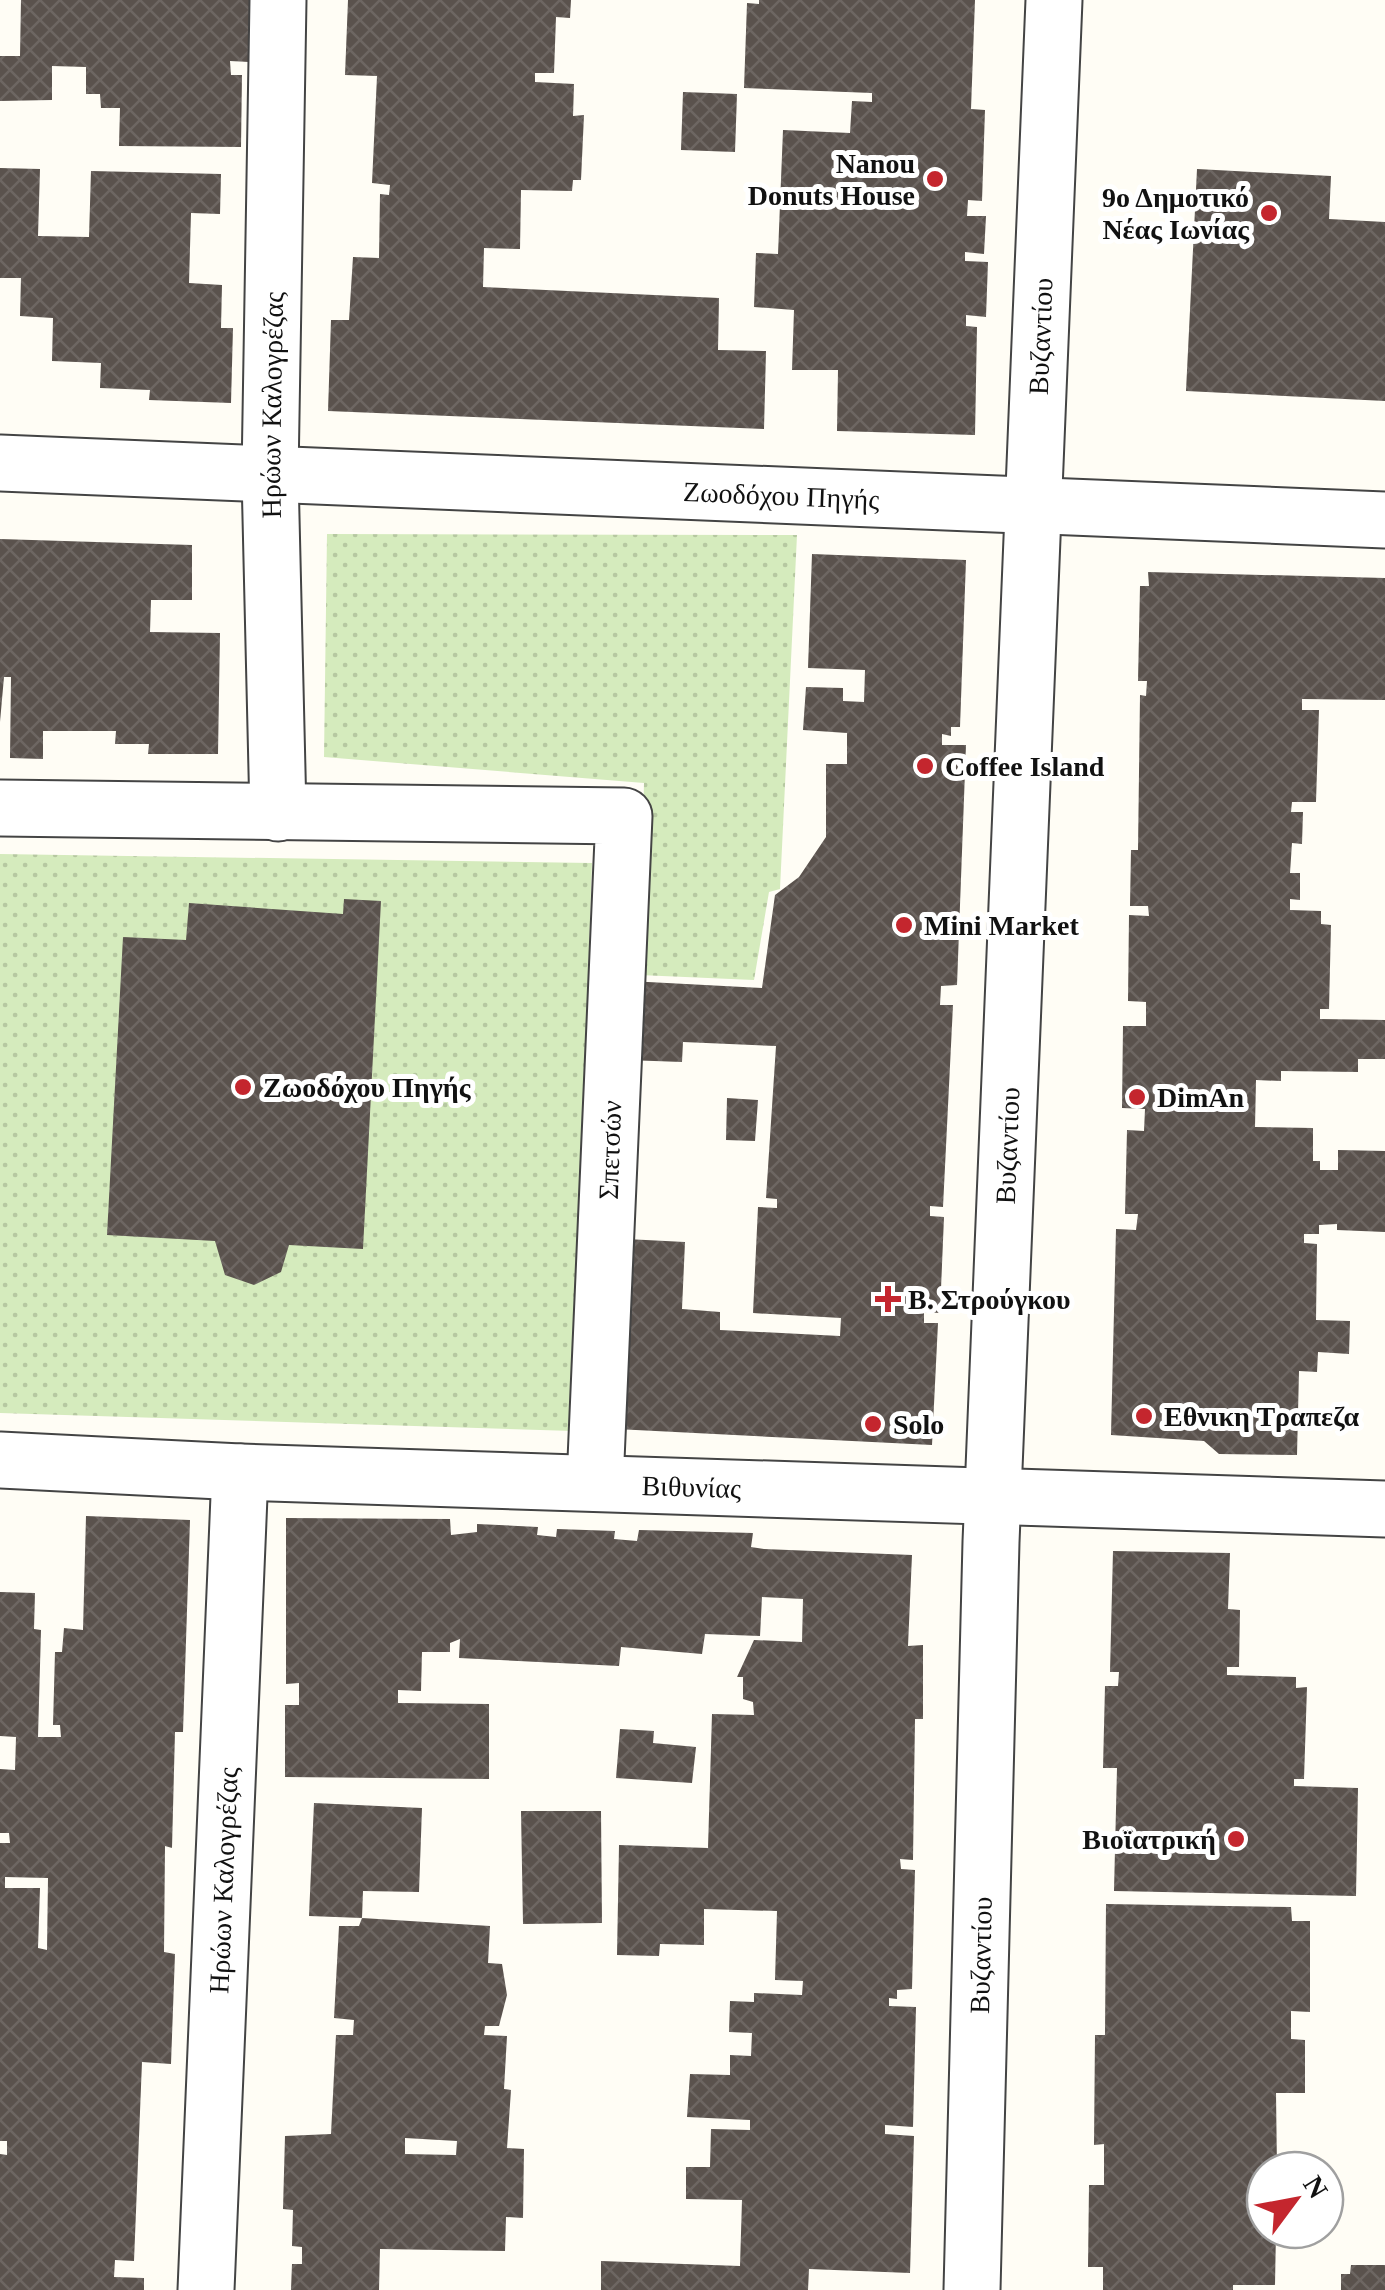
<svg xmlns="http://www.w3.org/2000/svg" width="1385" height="2290" font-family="'Times New Roman',serif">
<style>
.grass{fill:url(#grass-dots)}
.building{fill:url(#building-cross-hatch);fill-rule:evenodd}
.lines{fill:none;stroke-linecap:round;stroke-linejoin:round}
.minor-casing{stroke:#444;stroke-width:59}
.minor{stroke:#fff;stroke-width:55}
.poi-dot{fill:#c4262e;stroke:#fff;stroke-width:4}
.labels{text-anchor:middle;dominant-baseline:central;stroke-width:10;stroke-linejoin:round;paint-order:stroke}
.poi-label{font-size:28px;font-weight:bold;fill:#111;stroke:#fff;text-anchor:start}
.street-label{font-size:28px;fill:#111;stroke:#fff}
</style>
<defs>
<pattern id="grass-dots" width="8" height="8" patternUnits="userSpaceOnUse" patternTransform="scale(2.5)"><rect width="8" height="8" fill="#d5ebbd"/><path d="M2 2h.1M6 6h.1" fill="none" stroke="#b6c8a1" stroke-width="1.8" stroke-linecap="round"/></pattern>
<pattern id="building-cross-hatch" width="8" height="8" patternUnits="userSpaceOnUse" patternTransform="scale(2.5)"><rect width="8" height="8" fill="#5a524d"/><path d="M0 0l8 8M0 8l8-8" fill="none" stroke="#6d6662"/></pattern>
</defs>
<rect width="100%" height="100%" fill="#fffdf5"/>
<!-- grass -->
<path class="grass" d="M 327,534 L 797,535 L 780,889 L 769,892 L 754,980 L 639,975 L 644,783 L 324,757 Z
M 0,854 L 592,863 L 573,1431 L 0,1413 Z"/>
<!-- building -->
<path class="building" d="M 21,0 L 249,0 L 249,62 L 230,61 L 231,75 L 242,75 L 241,147 L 119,146 L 120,108 L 101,108 L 100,94 L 86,94 L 86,67 L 52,66 L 52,100 L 0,101 L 0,56 L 20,56 Z
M 348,0 L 571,0 L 570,18 L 556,17 L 554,73 L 535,73 L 535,82 L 574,84 L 573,116 L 584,115 L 581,180 L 573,180 L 572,191 L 521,190 L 520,249 L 484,248 L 483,287 L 719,298 L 718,350 L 766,351 L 764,429 L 328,411 L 331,320 L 349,320 L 353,257 L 379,258 L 380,194 L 389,195 L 390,185 L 372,183 L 377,76 L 345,75 Z
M 759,0 L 975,0 L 971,109 L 985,110 L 982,201 L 968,200 L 967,216 L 986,216 L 984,254 L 965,252 L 965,261 L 988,262 L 986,317 L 966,315 L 966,326 L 977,327 L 975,435 L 837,431 L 838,370 L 792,370 L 794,310 L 754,307 L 756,253 L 778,254 L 783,130 L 850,133 L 852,101 L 872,102 L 872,93 L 744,88 L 747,3 L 759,4 Z
M 683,92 L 737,94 L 735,152 L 681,150 Z
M 0,168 L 40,169 L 38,236 L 89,237 L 91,171 L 221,174 L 220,214 L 191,213 L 189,283 L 222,285 L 221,328 L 233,328 L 231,403 L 149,400 L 150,390 L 100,388 L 101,363 L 52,361 L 53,318 L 20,316 L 21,278 L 0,278 Z
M 1197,169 L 1331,176 L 1329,219 L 1385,222 L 1385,401 L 1186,391 Z
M 0,539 L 192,545 L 192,600 L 151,600 L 150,632 L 220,633 L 218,754 L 148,754 L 149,744 L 115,744 L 116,731 L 43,731 L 43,759 L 10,758 L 11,677 L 4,677 L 0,722 Z
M 812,554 L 966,560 L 960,727 L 951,727 L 951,736 L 942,734 L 942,745 L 966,745 L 957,985 L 941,986 L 940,1005 L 953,1005 L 943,1207 L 930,1206 L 930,1216 L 944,1217 L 940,1313 L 924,1312 L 924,1323 L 938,1323 L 932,1445 L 616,1429 L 626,1239 L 685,1242 L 682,1309 L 720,1312 L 720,1330 L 840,1336 L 841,1318 L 753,1313 L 758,1207 L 777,1208 L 777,1199 L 766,1198 L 776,1046 L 683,1042 L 682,1062 L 626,1060 L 629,981 L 762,988 L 775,895 L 799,877 L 826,837 L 826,764 L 847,764 L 847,733 L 803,730 L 806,687 L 843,688 L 843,701 L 864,702 L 865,670 L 808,668 Z
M 1148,572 L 1385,578 L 1385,700 L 1302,699 L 1302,710 L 1319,710 L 1316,802 L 1292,802 L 1291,812 L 1303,812 L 1302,844 L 1292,843 L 1290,873 L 1300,873 L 1300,900 L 1290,899 L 1290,910 L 1321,911 L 1321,924 L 1331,925 L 1329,1009 L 1320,1009 L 1320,1019 L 1385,1020 L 1385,1059 L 1358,1059 L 1358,1072 L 1281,1071 L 1281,1081 L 1256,1080 L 1255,1127 L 1313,1128 L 1313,1161 L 1320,1161 L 1320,1170 L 1338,1170 L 1338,1150 L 1385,1151 L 1385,1232 L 1337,1230 L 1337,1224 L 1319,1225 L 1319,1234 L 1304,1234 L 1304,1243 L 1317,1244 L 1316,1320 L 1350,1321 L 1349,1354 L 1318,1352 L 1317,1372 L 1299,1371 L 1297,1455 L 1219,1454 L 1204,1441 L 1111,1435 L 1116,1229 L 1136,1230 L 1138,1214 L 1125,1214 L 1127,1130 L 1144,1131 L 1145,1109 L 1122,1108 L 1123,1026 L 1146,1026 L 1146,1002 L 1128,1001 L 1129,915 L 1149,916 L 1148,906 L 1130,906 L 1131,850 L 1138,850 L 1140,695 L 1146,696 L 1147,681 L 1138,681 L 1140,586 L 1149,586 Z
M 344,899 L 381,901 L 363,1249 L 289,1245 L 281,1272 L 254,1285 L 225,1275 L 215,1241 L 107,1235 L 123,937 L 186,940 L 189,903 L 343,914 Z
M 727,1098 L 758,1100 L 755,1141 L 726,1140 Z
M 86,1516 L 190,1520 L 183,1732 L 175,1732 L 172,1848 L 165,1846 L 164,1952 L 175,1954 L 171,2064 L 142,2062 L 134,2261 L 115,2260 L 114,2277 L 144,2278 L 144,2290 L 0,2290 L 0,2154 L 7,2155 L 7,2141 L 0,2141 L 0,1843 L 10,1843 L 9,1833 L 0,1833 L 0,1769 L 15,1770 L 16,1737 L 0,1736 L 0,1592 L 35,1593 L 34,1629 L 41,1630 L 38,1737 L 61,1737 L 60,1725 L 53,1725 L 55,1652 L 62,1652 L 64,1628 L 83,1630 ZM 5,1877 L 48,1878 L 47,1950 L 38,1948 L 40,1888 L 5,1888 Z
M 286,1518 L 450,1519 L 451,1535 L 477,1532 L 477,1524 L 538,1527 L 537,1535 L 556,1537 L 557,1529 L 615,1531 L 614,1539 L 637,1541 L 639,1530 L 753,1533 L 751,1547 L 764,1549 L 912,1555 L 908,1646 L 923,1645 L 923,1719 L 915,1719 L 913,1860 L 900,1859 L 901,1869 L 915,1870 L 912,1989 L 897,1990 L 897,1999 L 889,1998 L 889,2006 L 916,2007 L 913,2127 L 885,2125 L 885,2134 L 914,2136 L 910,2273 L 809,2269 L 808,2290 L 601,2290 L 601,2261 L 740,2266 L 742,2200 L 686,2199 L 686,2167 L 710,2167 L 711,2129 L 750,2130 L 750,2120 L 687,2117 L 690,2074 L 730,2075 L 730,2055 L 751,2056 L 752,2033 L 729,2032 L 730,2001 L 754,2002 L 754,1993 L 802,1995 L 803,1981 L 775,1980 L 777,1911 L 704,1909 L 704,1945 L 660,1944 L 659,1956 L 617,1955 L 619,1845 L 708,1848 L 712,1714 L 754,1715 L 753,1702 L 743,1699 L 743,1677 L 737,1677 L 754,1640 L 802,1642 L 803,1599 L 762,1597 L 760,1636 L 705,1634 L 702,1654 L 621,1647 L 619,1666 L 459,1658 L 460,1639 L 450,1643 L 450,1652 L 422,1652 L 421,1691 L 398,1690 L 398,1703 L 489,1704 L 489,1779 L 285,1777 L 285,1705 L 299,1705 L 299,1683 L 286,1684 Z
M 1113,1551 L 1230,1553 L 1228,1609 L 1240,1610 L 1239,1667 L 1227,1667 L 1227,1675 L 1296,1677 L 1296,1688 L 1307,1687 L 1304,1779 L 1294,1779 L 1294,1786 L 1358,1788 L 1356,1896 L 1114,1891 L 1117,1768 L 1103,1768 L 1105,1686 L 1118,1686 L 1119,1672 L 1110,1672 Z
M 620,1729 L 654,1731 L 653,1743 L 696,1747 L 692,1783 L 616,1778 Z
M 314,1803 L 422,1808 L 419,1892 L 363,1891 L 362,1918 L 309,1916 Z
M 521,1811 L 601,1811 L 602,1923 L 523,1924 Z
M 1106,1904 L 1291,1907 L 1292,1921 L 1310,1921 L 1310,2012 L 1291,2011 L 1291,2039 L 1305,2040 L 1305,2093 L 1276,2093 L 1277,2170 L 1265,2170 L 1265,2230 L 1276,2230 L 1275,2285 L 1233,2285 L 1233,2290 L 1103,2290 L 1103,2267 L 1088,2267 L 1089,2185 L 1104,2185 L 1104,2144 L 1094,2145 L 1095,2035 L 1105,2035 Z
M 362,1918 L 490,1926 L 488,1963 L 502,1964 L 507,1995 L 499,2026 L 485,2026 L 484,2035 L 507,2036 L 504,2089 L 511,2090 L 507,2148 L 524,2149 L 523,2218 L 506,2217 L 505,2251 L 380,2249 L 379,2290 L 291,2290 L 292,2264 L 302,2264 L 302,2247 L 292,2246 L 293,2210 L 283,2209 L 285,2136 L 331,2134 L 336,2035 L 353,2035 L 354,2020 L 334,2018 L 339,1926 L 359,1926 ZM 405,2138 L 457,2141 L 456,2155 L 405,2154 Z
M 1351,2265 L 1385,2265 L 1385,2290 L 1341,2290 L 1341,2274 L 1350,2274 Z"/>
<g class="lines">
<defs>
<g id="minor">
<path id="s1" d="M 0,463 L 1385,520"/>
<path d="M 0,808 L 624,816 L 595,1483"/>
<path id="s2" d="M 278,813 L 270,475 L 278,0"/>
<path id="s3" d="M 0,1460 L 240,1472 L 1385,1509"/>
<path id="s4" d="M 206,2290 L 240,1472"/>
<path id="s5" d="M 972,2290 L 991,1542 L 1054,0"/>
</g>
</defs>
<!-- minor casing -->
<use href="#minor" class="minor-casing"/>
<!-- minor -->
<use href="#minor" class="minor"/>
</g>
<!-- markers -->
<g class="poi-dot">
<circle cx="935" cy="179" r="10"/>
<circle cx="1269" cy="213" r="10"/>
<circle cx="925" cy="766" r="10"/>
<circle cx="904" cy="925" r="10"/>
<circle cx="243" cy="1087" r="10"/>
<circle cx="1137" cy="1097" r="10"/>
<path d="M883 1284h10v10h10v10h-10v10h-10v-10h-10v-10h10z"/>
<circle cx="1144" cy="1416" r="10"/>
<circle cx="873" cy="1424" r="10"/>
<circle cx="1236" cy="1839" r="10"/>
</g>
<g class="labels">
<!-- poi labels -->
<g class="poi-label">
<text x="915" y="163" text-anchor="end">Nanou<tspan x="915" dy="32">Donuts House</tspan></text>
<text x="1249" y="197" text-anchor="end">9ο Δημοτικό<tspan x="1249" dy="32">Νέας Ιωνίας</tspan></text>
<text x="945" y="766">Coffee Island</text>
<text x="924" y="925">Mini Market</text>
<text x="263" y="1087">Ζωοδόχου Πηγής</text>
<text x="1157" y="1097">DimAn</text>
<text x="908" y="1299">Β. Στρούγκου</text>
<text x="1164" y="1416">Εθνικη Τραπεζα</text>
<text x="893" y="1424">Solo</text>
<text x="1216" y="1839" text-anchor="end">Βιοϊατρική</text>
</g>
<!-- street labels -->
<g class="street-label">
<text stroke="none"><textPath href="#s5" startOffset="1955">Βυζαντίου</textPath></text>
<text stroke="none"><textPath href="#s2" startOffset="408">Ηρώων Καλογρέζας</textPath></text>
<text stroke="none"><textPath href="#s1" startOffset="782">Ζωοδόχου Πηγής</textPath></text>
<text stroke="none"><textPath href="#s5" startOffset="1145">Βυζαντίου</textPath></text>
<text transform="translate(610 1150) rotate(-88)">Σπετσών</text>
<text stroke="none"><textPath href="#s3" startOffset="692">Βιθυνίας</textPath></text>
<text stroke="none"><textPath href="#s4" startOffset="410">Ηρώων Καλογρέζας</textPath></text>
<text stroke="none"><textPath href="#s5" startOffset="335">Βυζαντίου</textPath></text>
</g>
</g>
<!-- north arrow -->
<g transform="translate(1295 2200) rotate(58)"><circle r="48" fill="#ffffff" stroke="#a0a0a0" stroke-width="2.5"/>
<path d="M0-8L18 38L0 25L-18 38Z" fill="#c4262e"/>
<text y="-15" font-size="28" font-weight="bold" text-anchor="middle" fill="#111111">N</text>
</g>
</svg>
